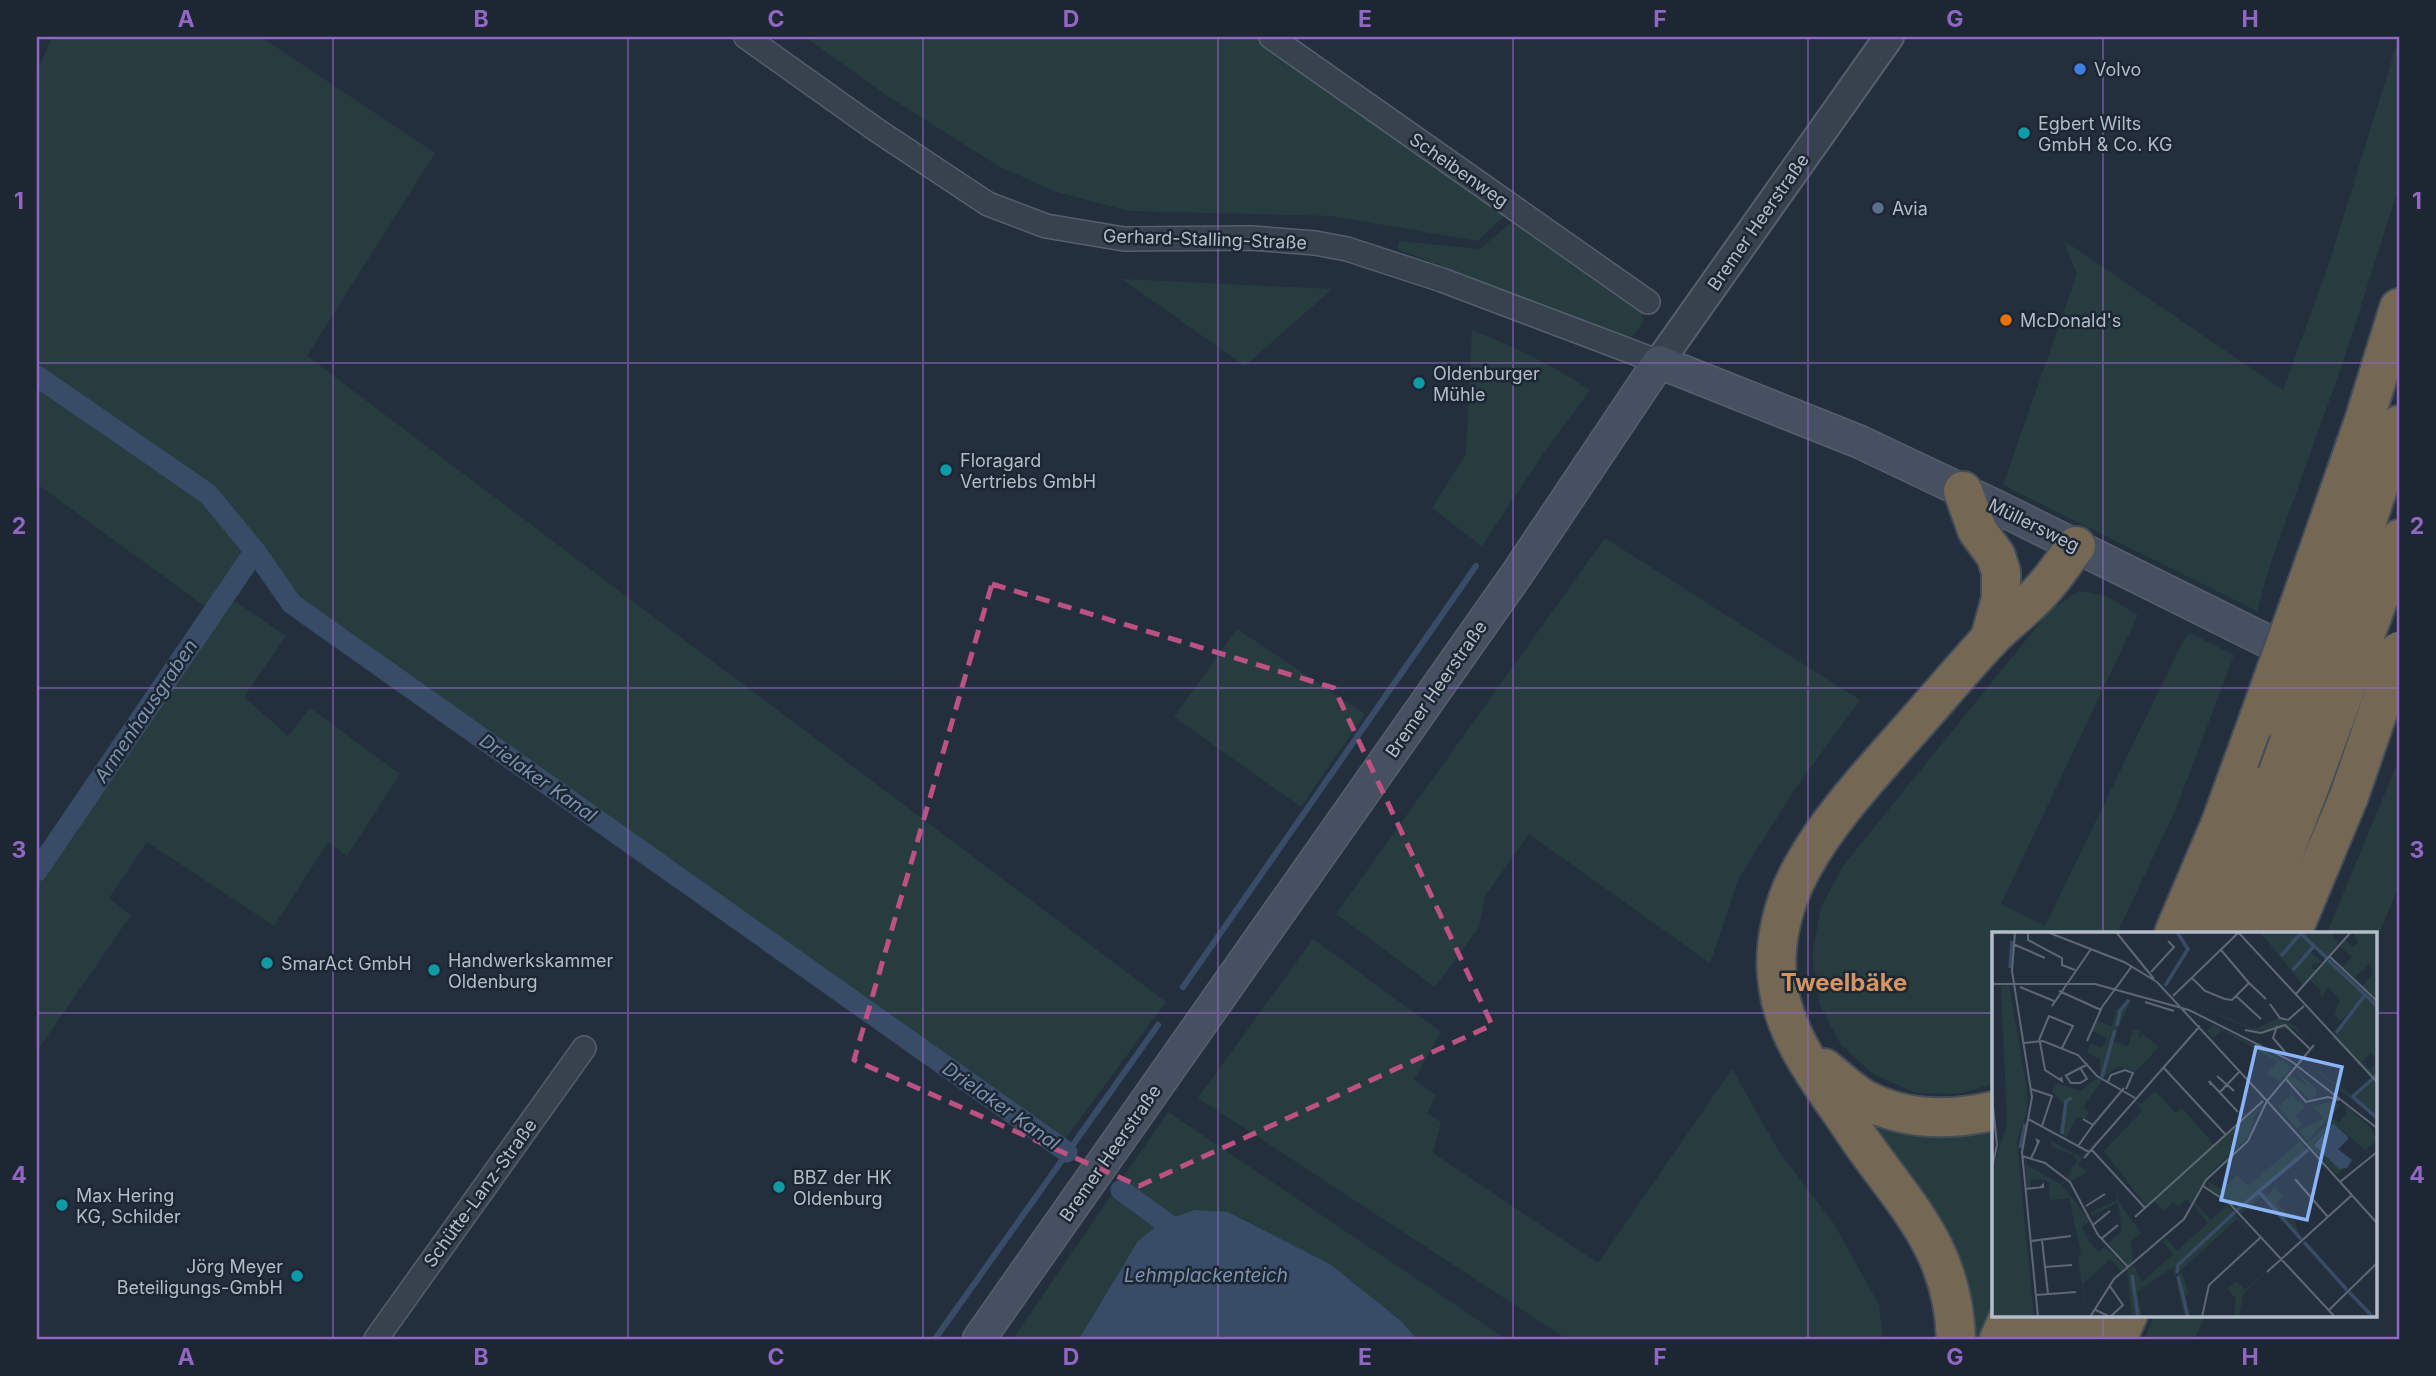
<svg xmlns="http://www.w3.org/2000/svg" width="2436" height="1376" font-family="Inter,sans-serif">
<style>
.green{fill:#263c3f}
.water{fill:#394c67}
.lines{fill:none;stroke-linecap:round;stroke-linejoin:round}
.stream{stroke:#394c67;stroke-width:6}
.canal{stroke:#394c67;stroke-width:21}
.minor-casing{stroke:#565f6c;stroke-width:26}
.tertiary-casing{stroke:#565f6c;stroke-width:32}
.secondary-casing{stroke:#565f6c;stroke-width:35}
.motorway-casing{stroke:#434c59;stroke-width:42}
.minor{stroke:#38414e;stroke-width:23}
.tertiary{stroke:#38414e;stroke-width:28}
.secondary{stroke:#465061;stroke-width:32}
.motorway{stroke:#746855;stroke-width:38}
.motorway-bridge-casing{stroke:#434c59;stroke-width:42;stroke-linecap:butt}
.motorway-bridge{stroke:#746855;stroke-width:38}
.marked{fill:none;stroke:#bd5182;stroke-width:5;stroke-dasharray:14 9;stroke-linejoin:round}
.grid{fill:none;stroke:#9266c3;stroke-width:2;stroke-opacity:0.55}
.shop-dot{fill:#3f7fe0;stroke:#1d2633;stroke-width:2.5}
.culture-dot{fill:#0f9aa8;stroke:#1d2633;stroke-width:2.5}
.service-dot{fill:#5c6f8a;stroke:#1d2633;stroke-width:2.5}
.food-dot{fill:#e8710a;stroke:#1d2633;stroke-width:2.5}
.labels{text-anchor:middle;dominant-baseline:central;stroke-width:5;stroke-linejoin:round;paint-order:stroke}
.poi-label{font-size:18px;fill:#b4bcc9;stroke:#1d2633;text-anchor:start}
.street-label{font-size:18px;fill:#b4bcc9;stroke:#1d2633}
.water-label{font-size:19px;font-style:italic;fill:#7c92b1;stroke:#1d2633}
.district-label{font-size:24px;font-weight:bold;fill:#d59563;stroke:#1d2633}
.inset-river{fill:none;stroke:#394c67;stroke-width:3.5}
.inset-road{fill:none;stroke:#5e6776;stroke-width:2}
.view{fill:#8ab4f8;fill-opacity:0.15;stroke:#8ab4f8;stroke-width:3.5}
.inset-edge{fill:none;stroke:#b4bcc9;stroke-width:3.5}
.neatline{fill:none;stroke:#9266c3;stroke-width:2.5}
.grid-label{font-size:23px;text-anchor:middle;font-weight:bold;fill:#9266c3}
</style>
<rect width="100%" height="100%" fill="#242f3e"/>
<!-- green -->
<path class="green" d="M 52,37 L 261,37 L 435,153 L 307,356 L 1166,1002 L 1065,1139 L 299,600 L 209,483 L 37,363 L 37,72 Z
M 805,37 L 1265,37 L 1509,211 L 1478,241 L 1330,216 L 1128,211 L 1054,191 L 1000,167 L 889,97 Z
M 2399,37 L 2399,187 L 2342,365 L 2270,565 L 2257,611 L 2003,485 L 2077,274 L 2063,240 L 2283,390 L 2329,263 Z
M 1516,218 L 1639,304 L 1644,321 L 1625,346 L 1509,292 L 1397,249 L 1399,241 L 1480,249 Z
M 1122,279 L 1332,289 L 1245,366 Z
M 1472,330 C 1513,346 1553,365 1590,390 L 1539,460 L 1482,546 L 1432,508 L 1466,454 Z
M 37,383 L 205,500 L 248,553 L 210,610 L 37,484 Z
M 1605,538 L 1860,700 L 1795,789 L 1739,878 L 1710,963 L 1529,834 L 1485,896 L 1479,927 L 1435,987 L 1336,914 Z
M 2079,591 L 2106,596 L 2138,615 L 2001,904 L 2045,926 L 2183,641 L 2190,633 L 2234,655 L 2176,809 L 2117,933 L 1993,933 L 1993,1084 L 1959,1094 L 1916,1093 L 1873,1074 L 1841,1045 L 1820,1005 L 1812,956 L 1821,907 L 1843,866 L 2051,609 Z
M 229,597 L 286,636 L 244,697 L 288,736 L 310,708 L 400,774 L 347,856 L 328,842 L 274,926 L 147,842 L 109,898 L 131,915 L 37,1051 L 37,884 Z
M 1237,629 L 1365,714 L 1301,807 L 1174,717 Z
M 2399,759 L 2399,885 L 2375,944 L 2375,933 L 2327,933 Z
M 1313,939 L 1441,1032 L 1414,1080 L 1436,1095 L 1427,1113 L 1441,1122 L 1433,1153 L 1598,1263 L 1732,1069 L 1778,1150 L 1834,1224 L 1879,1305 L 1883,1339 L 1567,1339 L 1198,1098 Z
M 1839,1101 L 1993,1123 L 1993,1306 L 1979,1339 L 1971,1339 Z
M 1168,1112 L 1506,1339 L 1417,1339 L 1400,1320 L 1330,1264 L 1228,1212 L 1138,1241 L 1079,1339 L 1013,1339 Z
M 2155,1315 L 2206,1315 L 2194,1339 L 2144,1339 Z"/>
<!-- water -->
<path class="water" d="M 1195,1210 L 1228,1212 L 1330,1264 L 1400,1320 L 1417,1339 L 1079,1339 L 1138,1241 L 1163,1221 Z"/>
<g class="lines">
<!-- stream -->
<path class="stream" d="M 1183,987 L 1476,566
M 935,1339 L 1158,1025"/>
<!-- canal -->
<path class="canal" d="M 37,376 L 208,494 L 255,551 L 292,604 L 1067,1152
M 37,871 L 255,551
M 1121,1190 L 1184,1236"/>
<defs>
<path id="minor" d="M 746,37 L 878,131 L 988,204 L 1046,226 L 1124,239 L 1252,238 L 1315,243 L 1347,249 L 1442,280 L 1659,362
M 1271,37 L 1648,302
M 376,1339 L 584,1048"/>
<path id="tertiary" d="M 1659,362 L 1889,37"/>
<path id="secondary" d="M 979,1339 L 1519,571 L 1659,362 L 1860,442 L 1995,506 L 2305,660"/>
<path id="motorway" d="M 1963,491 L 1977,530 L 1996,556 L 2001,572 L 2001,599 L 1990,638
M 2315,561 L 2364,421 L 2399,308
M 2347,581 L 2399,425
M 2381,592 L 2399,539
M 2174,933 L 2220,825 L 2258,721
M 2214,933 L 2277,775
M 2253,933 L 2310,786
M 2292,933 L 2349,796
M 1824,1068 C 1837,1078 1850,1091 1864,1099 C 1905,1121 1949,1121 1993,1111
M 1956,1339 C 1953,1242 1899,1200 1850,1125 C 1821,1082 1785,1038 1778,985 C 1772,946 1783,902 1802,868 C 1828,820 1870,775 1906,734 C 1934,703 1961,670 1990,639 C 2006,622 2025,609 2040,592 C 2054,578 2064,561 2076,546
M 1999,1339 L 2010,1315
M 2037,1339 L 2049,1315
M 2076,1339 L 2088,1315
M 2117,1339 L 2128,1315"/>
</defs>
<!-- minor casing -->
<use href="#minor" class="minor-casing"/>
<!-- tertiary casing -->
<use href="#tertiary" class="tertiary-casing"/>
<!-- secondary casing -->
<use href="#secondary" class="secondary-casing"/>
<!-- motorway casing -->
<use href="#motorway" class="motorway-casing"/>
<!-- minor -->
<use href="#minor" class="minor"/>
<!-- tertiary -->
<use href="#tertiary" class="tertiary"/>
<!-- secondary -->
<use href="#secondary" class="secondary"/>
<!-- motorway -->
<use href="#motorway" class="motorway"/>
<defs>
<path id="motorway-bridge" d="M 2258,721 L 2315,561
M 2277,775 L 2347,581
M 2310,786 L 2381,592
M 2349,796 L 2399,651"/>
</defs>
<!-- motorway-bridge casing -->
<use href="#motorway-bridge" class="motorway-bridge-casing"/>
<!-- motorway-bridge -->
<use href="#motorway-bridge" class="motorway-bridge"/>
</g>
<!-- marked area -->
<path class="marked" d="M 992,584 L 1334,688 L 1492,1025 L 1139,1186 L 854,1060 Z"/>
<!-- grid -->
<path class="grid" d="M 333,37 L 333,1339M 628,37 L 628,1339M 923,37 L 923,1339M 1218,37 L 1218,1339M 1513,37 L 1513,1339M 1808,37 L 1808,1339M 2103,37 L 2103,933M 37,363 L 2399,363M 37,688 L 2399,688M 37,1013 L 1993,1013M 2375,1013 L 2399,1013M 2103,1315 L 2103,1339"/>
<!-- markers -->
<circle class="shop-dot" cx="2080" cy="69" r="7"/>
<g class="culture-dot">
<circle cx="2024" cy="133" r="7"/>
<circle cx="1419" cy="383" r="7"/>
<circle cx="946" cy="470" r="7"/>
<circle cx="267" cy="963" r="7"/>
<circle cx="434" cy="970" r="7"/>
<circle cx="779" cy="1187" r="7"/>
<circle cx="62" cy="1205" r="7"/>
<circle cx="297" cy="1276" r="7"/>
</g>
<circle class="service-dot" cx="1878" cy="208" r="7"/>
<circle class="food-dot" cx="2006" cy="320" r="7"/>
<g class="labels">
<!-- poi labels -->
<g class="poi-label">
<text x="2094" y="69">Volvo</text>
<text x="2038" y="123">Egbert Wilts<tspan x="2038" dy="21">GmbH &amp; Co. KG</tspan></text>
<text x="1892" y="208">Avia</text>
<text x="2020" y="320">McDonald's</text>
<text x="1433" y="373">Oldenburger<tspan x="1433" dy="21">Mühle</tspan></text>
<text x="960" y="460">Floragard<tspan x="960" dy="21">Vertriebs GmbH</tspan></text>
<text x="448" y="960">Handwerkskammer<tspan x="448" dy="21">Oldenburg</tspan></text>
<text x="281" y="963">SmarAct GmbH</text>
<text x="793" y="1177">BBZ der HK<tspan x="793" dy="21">Oldenburg</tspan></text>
<text x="76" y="1195">Max Hering<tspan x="76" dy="21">KG, Schilder</tspan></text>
<text x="283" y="1266" text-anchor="end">Jörg Meyer<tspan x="283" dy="21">Beteiligungs-GmbH</tspan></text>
</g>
<!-- street labels -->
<g class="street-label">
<text transform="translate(1459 170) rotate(35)">Scheibenweg</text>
<text transform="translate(1758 222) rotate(-55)">Bremer Heerstraße</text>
<text transform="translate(1205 239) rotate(2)">Gerhard-Stalling-Straße</text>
<text transform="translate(2034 525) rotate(26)">Müllersweg</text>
<text transform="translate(1436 689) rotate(-55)">Bremer Heerstraße</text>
<text transform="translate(1110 1153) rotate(-55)">Bremer Heerstraße</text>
<text transform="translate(480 1193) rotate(-54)">Schütte-Lanz-Straße</text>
</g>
<!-- water labels -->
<g class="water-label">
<text transform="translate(146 711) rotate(-56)">Armenhausgraben</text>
<text transform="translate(538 778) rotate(35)">Drielaker Kanal</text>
<text transform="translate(1001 1106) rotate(35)">Drielaker Kanal</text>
<text x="1206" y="1275">Lehmplackenteich</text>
</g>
<!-- district labels -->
<g class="district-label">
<text x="1844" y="982">Tweelbäke</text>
</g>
</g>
<!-- overview -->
<g transform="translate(1992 932)">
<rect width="385" height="385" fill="#242f3e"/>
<path d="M 268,0 L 339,0 L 346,12 L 333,28 L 321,15 L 317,19 L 330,30 L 319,33 L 323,39 L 311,53 ZM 360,0 L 385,0 L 385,66 L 370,54 L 380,43 L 378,32 L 362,46 L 350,35 L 360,25 L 348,15 L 353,8 L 361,15 L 366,10 ZM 337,26 L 385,70 L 385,127 L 379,121 L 370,130 L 377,137 L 385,132 L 385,188 L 309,127 L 361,164 L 380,145 L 341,106 L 373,65 L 348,89 L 342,82 L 348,68 L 336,55 L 329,67 L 328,58 L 318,48 ZM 17,53 L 35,157 L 35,179 L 25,210 L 42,385 L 0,385 L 0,239 L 15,192 L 9,55 ZM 135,67 L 139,68 L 120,109 L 136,114 L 141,97 L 148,98 L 147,107 L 151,102 L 167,115 L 143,140 L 126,134 L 112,145 L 108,144 L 108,127 L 95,121 L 98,111 L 110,116 L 115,106 L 100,99 L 105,89 L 120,94 L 124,78 ZM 187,67 L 263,97 L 286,86 L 303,94 L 318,111 L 301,96 L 263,99 ZM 221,93 L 263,113 L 300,135 L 288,149 L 274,142 L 286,130 L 230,98 L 221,106 L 215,99 ZM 302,137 L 324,156 L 325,164 L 318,168 L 296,148 L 298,143 L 316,154 ZM 105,146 L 110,148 L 91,175 L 97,181 L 94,187 L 85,185 L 74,206 L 67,201 L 72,173 L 60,159 L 65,151 L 88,159 ZM 163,159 L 184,181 L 190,176 L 222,213 L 274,171 L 263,184 L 256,205 L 216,243 L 199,272 L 194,267 L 186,275 L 181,270 L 171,279 L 162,269 L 154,274 L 112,219 L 150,179 L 143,169 L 150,172 ZM 299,162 L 314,175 L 303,184 L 311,192 L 305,197 L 286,175 ZM 338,169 L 349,173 L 315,209 L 307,199 L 331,186 L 321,175 ZM 353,173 L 379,196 L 385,208 L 373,218 L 341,191 L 322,211 L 339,231 L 351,236 L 345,243 L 315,211 L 341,187 L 347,190 L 355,182 ZM 59,209 L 91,226 L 86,232 L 95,240 L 79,249 L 76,245 L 80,240 L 73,244 L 85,230 L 81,222 L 60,216 ZM 308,209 L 315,218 L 267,260 L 276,263 L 283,254 L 291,264 L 284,271 L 303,289 L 306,302 L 271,264 L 249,282 L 245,278 L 262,263 L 244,278 L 217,256 L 216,249 L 229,257 L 245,243 L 256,254 ZM 33,226 L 35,233 L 68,252 L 74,248 L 70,253 L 98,289 L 90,295 L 97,309 L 106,320 L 113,314 L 133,335 L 129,339 L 118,327 L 91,352 L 94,380 L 86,325 L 89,321 L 77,266 L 58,268 L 57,250 L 48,247 L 38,248 L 39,256 L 35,256 ZM 124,257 L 127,271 L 149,301 L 139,310 L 141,329 L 136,333 L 116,311 L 130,299 L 126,270 L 100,284 L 98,281 L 125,268 ZM 230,267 L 264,307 L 245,287 L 183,344 L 181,335 L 145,360 L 150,385 L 140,385 L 135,338 L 142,333 L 150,350 L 181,322 L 170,309 L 174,306 L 185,319 L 216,291 L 202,274 L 203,270 L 219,288 L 234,274 ZM 287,328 L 251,362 L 247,385 L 242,385 L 244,367 L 235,357 L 244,349 L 253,358 ZM 190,340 L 197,362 L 193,365 L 198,385 L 192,385 L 184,345 Z" fill="#263c3f"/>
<path d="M 341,191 L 357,206 L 346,217 L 360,228 L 355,236 L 347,237 L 322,213 Z" fill="#394c67"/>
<path class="inset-river" d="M 307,0 L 335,26M 289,24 L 309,1M 336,28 L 385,74M 18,36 L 20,9M 301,38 L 322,14M 173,54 L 196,17 L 185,0M 125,94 L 128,79 L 137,68M 344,101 L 373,63M 110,145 L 123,98M 360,165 L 385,143M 361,165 L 385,186M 70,202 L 74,169 L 80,166M 28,216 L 33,192M 267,260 L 309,307M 245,278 L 316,218M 312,310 L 355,358M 185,341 L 186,333 L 243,280M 140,343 L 146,385M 186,344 L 196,385M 357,360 L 381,385"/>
<path class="inset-road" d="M 23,0 L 20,39 L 40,165 L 30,220 L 46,385M 36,0 L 36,8 L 70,26 L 70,33 L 83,38M 55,0 L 132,30 L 165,50 L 275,169 L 256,209 L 214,248 L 192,287 L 122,347 L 98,385M 124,0 L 162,47M 246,0 L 385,150M 21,12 L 53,26M 229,18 L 257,51M 338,25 L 385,69M 159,40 L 182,15 L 176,9M 200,46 L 213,59 L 233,67 L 240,68 L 257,51 L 274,67M 0,52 L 103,52 L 197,78 L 299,129 L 385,196M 28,55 L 62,69M 67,59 L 109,78M 303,63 L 359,0M 181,64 L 246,1M 244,64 L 269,87M 153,70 L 182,79M 278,72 L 288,86 L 296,88 L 312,74M 60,74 L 99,17M 285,94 L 281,106 L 294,121M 253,98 L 269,101 L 293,93 L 318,117M 47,108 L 57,84 L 81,94 L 70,116M 95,109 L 110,75 L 140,34M 48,110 L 53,138 L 70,149 L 69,145M 31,111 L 51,109 L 86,123 L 105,144 L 143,166M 322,113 L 275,169 L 385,291M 171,135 L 234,203M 73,144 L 96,132M 74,144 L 79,151 L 88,151 L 95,147 L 89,137M 225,144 L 242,159M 293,146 L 314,170 L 336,165 L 347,168M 116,149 L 119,143 L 133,138 L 141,141 L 134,157M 219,153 L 217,149 L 246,180M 39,157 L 60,164 L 50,194M 228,160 L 248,139M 0,165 L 5,213 L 0,236M 36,187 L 97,220M 101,193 L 132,156M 86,214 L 101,193 L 91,187M 99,217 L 153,276M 30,224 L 53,231 L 78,250 L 106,303 L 136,335M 39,226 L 43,218 L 46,211 L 47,209 L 45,208 L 46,211M 92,226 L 208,94M 303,247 L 336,285M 348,250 L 385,220M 211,254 L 238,272 L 343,385M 33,257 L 51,255 L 51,253 L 48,256M 94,274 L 113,262M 143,285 L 271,169M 101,293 L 118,279M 109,307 L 126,293M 50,308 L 56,362M 39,309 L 79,304M 53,335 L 80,333M 275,340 L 360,263M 44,363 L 84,360M 102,377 L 118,385 L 131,373 L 117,353M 337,378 L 385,331M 210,385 L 217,353 L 268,306"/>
<path class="view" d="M 264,115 L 350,135 L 315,288 L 229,268 Z"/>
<rect width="385" height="385" class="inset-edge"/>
</g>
<!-- border -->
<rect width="2436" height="1376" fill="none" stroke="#1d2633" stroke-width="77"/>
<rect x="38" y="38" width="2360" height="1300" class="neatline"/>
<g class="grid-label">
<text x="186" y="27">A</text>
<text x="481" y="27">B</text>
<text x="776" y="27">C</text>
<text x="1071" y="27">D</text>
<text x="1365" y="27">E</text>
<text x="1660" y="27">F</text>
<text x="1955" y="27">G</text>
<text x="2250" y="27">H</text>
<text x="19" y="209">1</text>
<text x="2417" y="209">1</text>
<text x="19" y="534">2</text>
<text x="2417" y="534">2</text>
<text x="19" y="858">3</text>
<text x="2417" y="858">3</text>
<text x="19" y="1183">4</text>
<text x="2417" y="1183">4</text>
<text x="186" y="1365">A</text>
<text x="481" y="1365">B</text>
<text x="776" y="1365">C</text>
<text x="1071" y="1365">D</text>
<text x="1365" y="1365">E</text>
<text x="1660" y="1365">F</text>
<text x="1955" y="1365">G</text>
<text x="2250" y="1365">H</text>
</g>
</svg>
